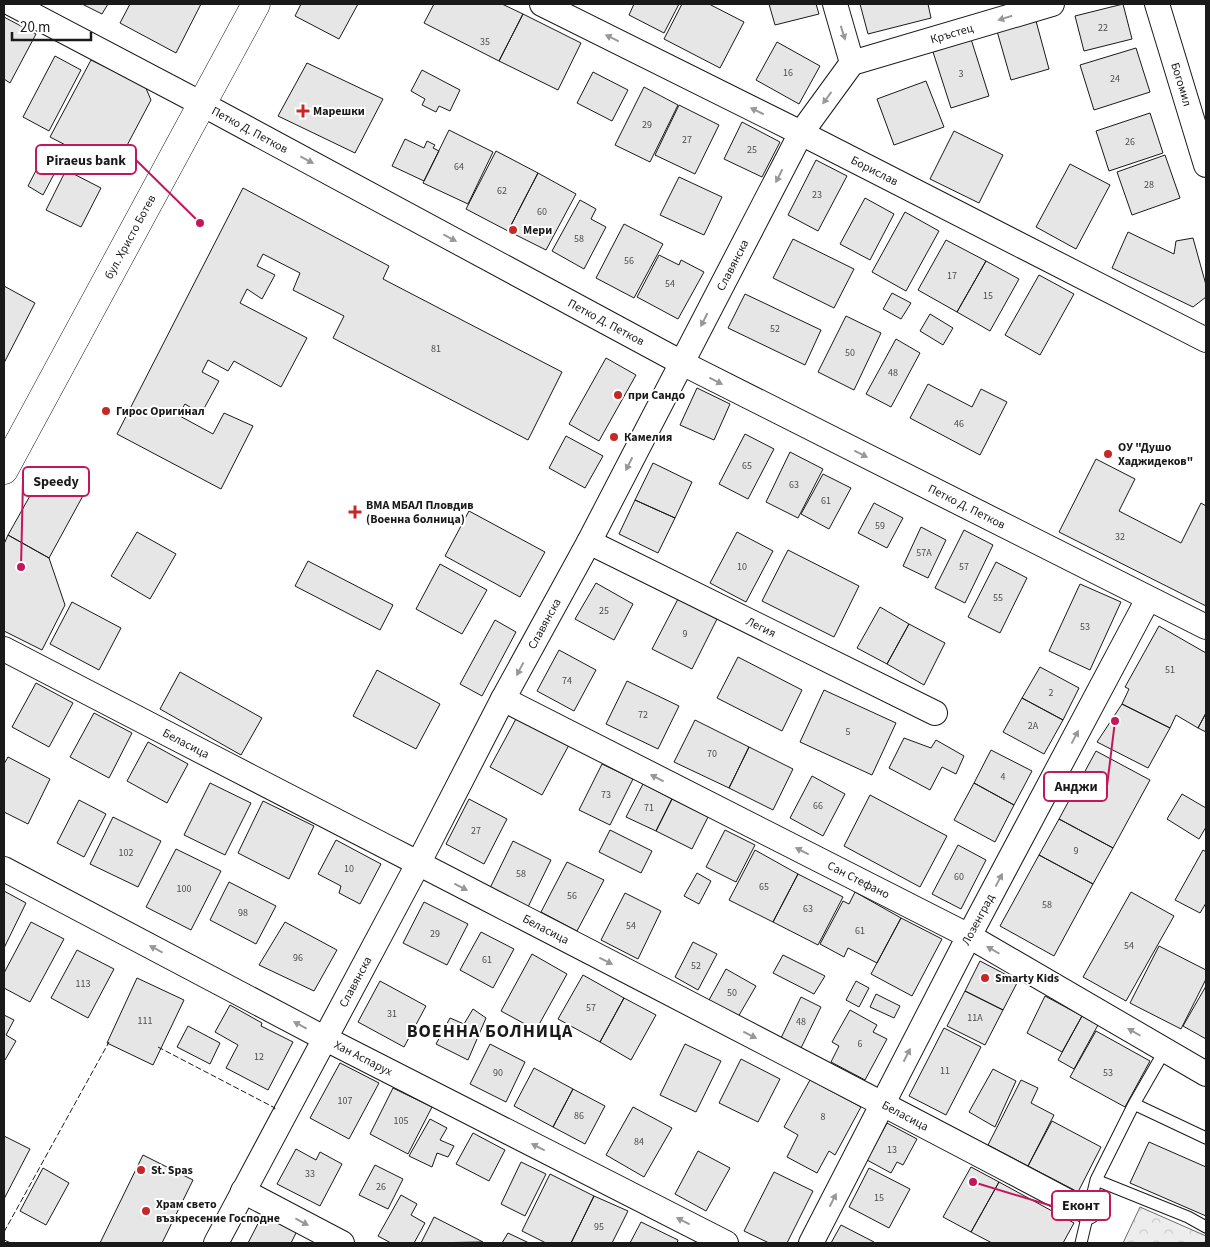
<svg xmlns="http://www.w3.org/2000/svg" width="1210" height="1247" font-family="'Source Sans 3',sans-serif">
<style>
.park{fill:url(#park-crowns);stroke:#6a6a6a}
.building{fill:#e6e6e6;stroke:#1a1a1a}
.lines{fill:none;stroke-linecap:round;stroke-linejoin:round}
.service-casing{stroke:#1a1a1a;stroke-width:13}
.minor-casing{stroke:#1a1a1a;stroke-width:26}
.primary-casing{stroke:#1a1a1a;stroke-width:29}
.service{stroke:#fff;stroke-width:11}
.minor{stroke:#fff;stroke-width:24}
.primary{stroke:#fff;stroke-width:28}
.fence{stroke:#1a1a1a;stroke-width:1;stroke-dasharray:6 2.5;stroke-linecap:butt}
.oneway{fill:#989898}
.poi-dot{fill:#c62828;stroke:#fff;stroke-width:2}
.labels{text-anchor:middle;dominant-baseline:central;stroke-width:4;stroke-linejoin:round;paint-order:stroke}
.number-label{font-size:10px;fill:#4d4d4d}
.street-label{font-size:12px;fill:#1a1a1a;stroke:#fff}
.poi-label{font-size:12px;font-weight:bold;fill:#1a1a1a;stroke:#fff;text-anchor:start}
.district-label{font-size:18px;font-weight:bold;letter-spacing:1px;fill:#1a1a1a;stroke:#fff}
.leader{fill:none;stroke:#c2185b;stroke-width:2}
.callout-dot{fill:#c2185b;stroke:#fff;stroke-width:2}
.callout{fill:#fff;stroke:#c2185b;stroke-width:2}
.callout-label{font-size:14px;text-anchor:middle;font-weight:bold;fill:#1a1a1a}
</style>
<defs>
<pattern id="park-crowns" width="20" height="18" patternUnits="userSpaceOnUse" patternTransform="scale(1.25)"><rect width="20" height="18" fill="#ededed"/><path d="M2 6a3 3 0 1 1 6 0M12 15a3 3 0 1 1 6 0" fill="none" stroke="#cbcbcb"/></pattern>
</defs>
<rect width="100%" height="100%" fill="#fff"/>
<!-- park -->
<path class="park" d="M 1140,1207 L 1206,1236 L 1206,1243 L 1123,1243 Z"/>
<!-- building -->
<path class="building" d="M 82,4 L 108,4 L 102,14 Z
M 130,4 L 201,4 L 176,53 L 120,23 Z
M 301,4 L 358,4 L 339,39 L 295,16 Z
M 434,4 L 502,4 L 523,14 L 499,61 L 424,23 Z
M 634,4 L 679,4 L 664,33 L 629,15 Z
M 682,4 L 709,4 L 744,22 L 720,68 L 664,39 Z
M 769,4 L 816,4 L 819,14 L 775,25 Z
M 860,4 L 928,4 L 931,18 L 868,34 Z
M 1123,4 L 1132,39 L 1084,51 L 1075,16 Z
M 523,14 L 581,43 L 558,90 L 499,61 Z
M 4,17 L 36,34 L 10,83 L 4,79 Z
M 1036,21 L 1049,69 L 1011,80 L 997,31 Z
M 971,39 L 989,96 L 951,108 L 933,52 Z
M 777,42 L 820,66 L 799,104 L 756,80 Z
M 1136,48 L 1150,92 L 1094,110 L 1080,65 Z
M 55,56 L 81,70 L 49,131 L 23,117 Z
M 91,60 L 145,86 L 151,100 L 114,170 L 50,137 Z
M 307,63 L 383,99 L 355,153 L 278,116 Z
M 422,70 L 460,90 L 450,111 L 439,106 L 436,112 L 422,105 L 425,99 L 411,91 Z
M 593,72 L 628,90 L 612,121 L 577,103 Z
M 926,81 L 944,127 L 894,145 L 877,99 Z
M 644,87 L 678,105 L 650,162 L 615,145 Z
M 679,105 L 719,125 L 695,174 L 655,155 Z
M 1150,113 L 1163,153 L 1109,171 L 1096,131 Z
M 742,122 L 780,142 L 762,177 L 724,159 Z
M 449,130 L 493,152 L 468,204 L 423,183 Z
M 954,131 L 1003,155 L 979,203 L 930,179 Z
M 405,139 L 424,148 L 427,141 L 435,145 L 433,148 L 439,151 L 424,181 L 392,166 Z
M 46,151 L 62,159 L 43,195 L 28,186 Z
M 496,151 L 538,173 L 508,231 L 466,209 Z
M 1165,155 L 1180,198 L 1132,215 L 1117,172 Z
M 816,160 L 847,176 L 818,231 L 788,215 Z
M 1070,164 L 1110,185 L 1076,249 L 1036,227 Z
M 66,170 L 101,188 L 81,227 L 46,210 Z
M 538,173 L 576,194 L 546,250 L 508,231 Z
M 679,177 L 722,197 L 704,235 L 660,215 Z
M 243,188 L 389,266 L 383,279 L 562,372 L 528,440 L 333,338 L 344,316 L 293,290 L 300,273 L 263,254 L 257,266 L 275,275 L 262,299 L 247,289 L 240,303 L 307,338 L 281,387 L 234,361 L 228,371 L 208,360 L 202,372 L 219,381 L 201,414 L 185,404 L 178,415 L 213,434 L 224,413 L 253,426 L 221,489 L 117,434 Z
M 865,198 L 894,214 L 870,260 L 840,244 Z
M 580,200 L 596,209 L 591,219 L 606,227 L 584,269 L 552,251 Z
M 905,212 L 939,231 L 906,291 L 872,272 Z
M 624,224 L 663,244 L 634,298 L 596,278 Z
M 1128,232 L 1174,254 L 1176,241 L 1193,238 L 1206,285 L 1206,297 L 1193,307 L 1112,268 Z
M 793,239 L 854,269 L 834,308 L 773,278 Z
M 946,240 L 986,261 L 957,312 L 918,290 Z
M 659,255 L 679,265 L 681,260 L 704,272 L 678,319 L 637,297 Z
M 986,261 L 1019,279 L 990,331 L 957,312 Z
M 1039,275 L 1074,294 L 1040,355 L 1005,335 Z
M 4,286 L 35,303 L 4,363 Z
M 892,293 L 911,303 L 901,319 L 883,309 Z
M 745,294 L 821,330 L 805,365 L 728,328 Z
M 930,314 L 953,328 L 943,345 L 920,331 Z
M 846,316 L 881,333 L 854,390 L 818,372 Z
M 896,339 L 920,353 L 891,407 L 866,394 Z
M 606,358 L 636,375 L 599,441 L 569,424 Z
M 928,384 L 972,407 L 981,389 L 1007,402 L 980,455 L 910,418 Z
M 697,388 L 730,404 L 714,440 L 680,425 Z
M 745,434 L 774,449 L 748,499 L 719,484 Z
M 566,436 L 603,456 L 585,488 L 549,468 Z
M 790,452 L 823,469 L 798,518 L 766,502 Z
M 1096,459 L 1135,479 L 1119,511 L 1181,543 L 1201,503 L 1206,506 L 1206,606 L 1059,532 Z
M 653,463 L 692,482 L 675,518 L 635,500 Z
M 45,469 L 85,492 L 49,558 L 8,535 Z
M 823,474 L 851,488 L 829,529 L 801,514 Z
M 635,500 L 675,518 L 658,553 L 619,534 Z
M 874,503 L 903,518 L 887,548 L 858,533 Z
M 469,511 L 545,552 L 520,597 L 445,556 Z
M 921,527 L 946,540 L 928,578 L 903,566 Z
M 964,530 L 993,545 L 965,603 L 935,588 Z
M 137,532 L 176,554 L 150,599 L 111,576 Z
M 737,532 L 773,551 L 746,602 L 710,583 Z
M 8,535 L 49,558 L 65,605 L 42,650 L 4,631 L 4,544 Z
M 788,550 L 859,586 L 834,637 L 762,601 Z
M 308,561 L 393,605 L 380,630 L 295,586 Z
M 996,562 L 1027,578 L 1000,633 L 968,617 Z
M 440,564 L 487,590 L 462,634 L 416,609 Z
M 596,583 L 633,604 L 614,640 L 575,619 Z
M 1080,584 L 1121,602 L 1090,670 L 1049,651 Z
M 678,599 L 717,619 L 692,669 L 652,649 Z
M 72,602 L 121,628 L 99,670 L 50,644 Z
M 880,607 L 909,624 L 887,664 L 857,648 Z
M 495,620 L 516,632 L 482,696 L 460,684 Z
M 909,624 L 945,643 L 924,685 L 887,664 Z
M 1159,626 L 1206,653 L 1206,713 L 1198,728 L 1176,715 L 1170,728 L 1122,704 L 1129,689 L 1125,687 Z
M 559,650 L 596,670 L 574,711 L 537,691 Z
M 738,657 L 802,690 L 782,731 L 717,698 Z
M 1040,667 L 1079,688 L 1063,720 L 1022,698 Z
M 377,670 L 440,704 L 416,749 L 353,716 Z
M 180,672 L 262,718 L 241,755 L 160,709 Z
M 627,681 L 679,706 L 658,749 L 606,724 Z
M 36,683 L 73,703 L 49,747 L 12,727 Z
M 824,690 L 896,723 L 872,775 L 800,742 Z
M 1022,698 L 1063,720 L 1044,754 L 1003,732 Z
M 1122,704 L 1170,728 L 1148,768 L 1097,742 Z
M 94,713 L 132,733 L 109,778 L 70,757 Z
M 1206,713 L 1206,732 L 1198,728 Z
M 517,717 L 569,745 L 542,795 L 490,767 Z
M 695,720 L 749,747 L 729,788 L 674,762 Z
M 904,738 L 931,748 L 936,740 L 964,756 L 956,774 L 942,767 L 930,790 L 889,768 Z
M 148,742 L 188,764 L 167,803 L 127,781 Z
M 749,747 L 793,769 L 773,810 L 729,788 Z
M 991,750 L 1032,771 L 1014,805 L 974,783 Z
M 1096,751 L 1150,780 L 1113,848 L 1059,819 Z
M 8,757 L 50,779 L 28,824 L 4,812 L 4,764 Z
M 602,764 L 633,779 L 610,825 L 579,810 Z
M 812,776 L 845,794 L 823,836 L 790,818 Z
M 210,783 L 251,803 L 225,855 L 184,835 Z
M 974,783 L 1014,805 L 995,842 L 954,820 Z
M 643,784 L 672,799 L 656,831 L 626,817 Z
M 1182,794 L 1206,808 L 1206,827 L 1199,839 L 1167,819 Z
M 870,795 L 947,836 L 920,887 L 844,846 Z
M 469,799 L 507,819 L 484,864 L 446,844 Z
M 672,799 L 708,817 L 692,849 L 656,831 Z
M 79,800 L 106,814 L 84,857 L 57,843 Z
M 263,801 L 314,826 L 289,879 L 238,853 Z
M 113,817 L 161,841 L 138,887 L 90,864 Z
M 1059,819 L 1113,848 L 1093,884 L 1039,855 Z
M 610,830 L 652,851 L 641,873 L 599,852 Z
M 725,830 L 755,845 L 736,882 L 706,867 Z
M 336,840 L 381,864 L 360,904 L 339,893 L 341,886 L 318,874 Z
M 513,841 L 551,860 L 528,907 L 490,888 Z
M 958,845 L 986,860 L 961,909 L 932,894 Z
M 176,849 L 221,871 L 191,930 L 146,907 Z
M 755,850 L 798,874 L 773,922 L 729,900 Z
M 1203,850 L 1206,852 L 1206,903 L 1200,913 L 1175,900 Z
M 1039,855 L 1093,884 L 1054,956 L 1000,926 Z
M 567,862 L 604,880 L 577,931 L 541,912 Z
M 697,873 L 711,881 L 699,904 L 684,896 Z
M 798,874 L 843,897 L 818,945 L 773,922 Z
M 229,882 L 276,906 L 256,944 L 210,920 Z
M 4,891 L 26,903 L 4,948 Z
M 855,892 L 901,918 L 877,963 L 848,948 L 844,957 L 820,944 L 843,901 L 849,904 Z
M 1131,892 L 1174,916 L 1126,1001 L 1083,977 Z
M 625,893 L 661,911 L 638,959 L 601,940 Z
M 424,902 L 468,924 L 447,965 L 403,943 Z
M 901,918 L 942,939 L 912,996 L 871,974 Z
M 31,922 L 64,939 L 30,1002 L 4,988 L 4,973 Z
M 285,922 L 337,950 L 314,991 L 259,965 Z
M 481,932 L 514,949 L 493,988 L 460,970 Z
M 693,942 L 717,954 L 698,990 L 675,977 Z
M 1159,946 L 1206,970 L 1206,979 L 1181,1029 L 1130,1003 Z
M 77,950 L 114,969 L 88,1018 L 51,998 Z
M 532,954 L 567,974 L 536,1030 L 501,1011 Z
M 783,955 L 825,976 L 814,994 L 773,973 Z
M 980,961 L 1018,981 L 1003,1010 L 965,991 Z
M 726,969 L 756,986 L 738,1017 L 709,1000 Z
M 583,975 L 624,998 L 600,1042 L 558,1019 Z
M 137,978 L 184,1000 L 153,1065 L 107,1043 Z
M 380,981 L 426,1006 L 404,1047 L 358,1022 Z
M 856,981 L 869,988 L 859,1007 L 846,1000 Z
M 1206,986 L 1206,1039 L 1183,1026 Z
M 965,991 L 1003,1010 L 985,1045 L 947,1026 Z
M 876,994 L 900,1006 L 894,1018 L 870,1007 Z
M 1045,996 L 1082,1016 L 1062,1052 L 1027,1033 Z
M 801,997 L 821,1007 L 801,1048 L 781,1038 Z
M 624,998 L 656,1015 L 631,1060 L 600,1042 Z
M 230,1005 L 262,1023 L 261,1026 L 293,1042 L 268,1090 L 226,1068 L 238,1045 L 215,1032 Z
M 473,1009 L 486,1018 L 468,1060 L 436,1044 L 450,1018 L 464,1024 Z
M 850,1010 L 877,1025 L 873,1032 L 887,1039 L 865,1080 L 831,1062 L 839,1046 L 832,1042 Z
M 4,1015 L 14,1020 L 6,1035 L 16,1041 L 5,1060 L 4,1059 Z
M 1082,1016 L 1098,1025 L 1074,1069 L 1058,1060 Z
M 188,1026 L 220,1043 L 210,1064 L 177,1047 Z
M 944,1028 L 981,1047 L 946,1115 L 909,1096 Z
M 1096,1031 L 1150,1061 L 1125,1107 L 1070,1077 Z
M 490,1044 L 525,1062 L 506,1102 L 470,1084 Z
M 685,1044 L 721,1061 L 696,1112 L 660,1095 Z
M 741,1059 L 780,1079 L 758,1122 L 719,1103 Z
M 340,1063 L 379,1083 L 349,1139 L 310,1118 Z
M 534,1068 L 573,1089 L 553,1127 L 514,1106 Z
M 993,1069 L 1016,1081 L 995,1127 L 969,1112 Z
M 810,1080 L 861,1107 L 835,1155 L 829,1151 L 817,1173 L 787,1157 L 798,1135 L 784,1127 Z
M 1021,1080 L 1038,1088 L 1031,1103 L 1054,1115 L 1028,1166 L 988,1145 Z
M 393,1088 L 432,1107 L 408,1154 L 370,1134 Z
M 573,1089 L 605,1106 L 585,1144 L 553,1127 Z
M 633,1107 L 672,1128 L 644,1177 L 606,1155 Z
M 430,1119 L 447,1128 L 440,1140 L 454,1146 L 448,1157 L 437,1153 L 432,1167 L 409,1156 Z
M 1052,1121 L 1101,1147 L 1078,1192 L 1028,1166 Z
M 887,1123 L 917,1139 L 903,1165 L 897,1162 L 891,1173 L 867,1160 Z
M 473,1133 L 505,1150 L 489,1181 L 456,1164 Z
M 4,1136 L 30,1149 L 4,1199 Z
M 1149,1142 L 1206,1167 L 1206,1216 L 1130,1183 Z
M 296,1149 L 316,1160 L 320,1152 L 342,1164 L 320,1206 L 277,1184 Z
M 698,1151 L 730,1168 L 706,1211 L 675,1194 Z
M 143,1155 L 193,1180 L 162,1243 L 100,1243 Z
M 521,1162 L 546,1174 L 525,1216 L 501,1204 Z
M 375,1165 L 403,1179 L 388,1209 L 359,1195 Z
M 971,1167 L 999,1182 L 971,1232 L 943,1217 Z
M 43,1168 L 69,1183 L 46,1225 L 20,1211 Z
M 869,1168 L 910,1189 L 889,1228 L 849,1207 Z
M 774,1172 L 813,1191 L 787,1243 L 769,1243 L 744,1231 Z
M 550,1174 L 594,1196 L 571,1243 L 546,1243 L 522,1231 Z
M 999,1182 L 1074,1223 L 1063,1243 L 992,1243 L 971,1232 Z
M 401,1195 L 417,1204 L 411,1215 L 425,1223 L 414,1243 L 391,1243 L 378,1236 Z
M 594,1196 L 628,1211 L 612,1243 L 571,1243 Z
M 265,1210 L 299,1227 L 291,1243 L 248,1243 Z
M 434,1217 L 483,1242 L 421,1243 Z
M 641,1222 L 678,1240 L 677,1243 L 630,1243 Z
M 841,1225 L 874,1242 L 873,1243 L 831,1243 Z
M 508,1233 L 529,1243 L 502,1243 Z"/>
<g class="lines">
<defs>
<path id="service" d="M 1134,1104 L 1206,1138
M 1096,1180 L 1188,1217 L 1206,1227
M 1081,1243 L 1096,1180 L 1134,1104 L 1165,1050"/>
<g id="minor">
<path id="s1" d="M 12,4 L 202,104 L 682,363 L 1206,627"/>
<path id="s2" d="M 542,4 L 801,133 L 1206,340"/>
<path d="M 835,4 L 852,63"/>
<path id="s3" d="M 1157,4 L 1206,165"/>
<path id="s4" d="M 852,63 L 1052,4"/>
<path id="s5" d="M 589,542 L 935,713"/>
<path id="s6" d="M 4,649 C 365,837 728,1021 1088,1212"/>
<path id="s7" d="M 503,699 L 969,936 L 1206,1074"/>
<path id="s8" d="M 4,869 L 324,1038 L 726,1243"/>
<path d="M 243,1191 L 342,1243"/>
<path id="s9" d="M 216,1243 L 418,864 L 503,699 L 589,542 L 801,133 L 852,63"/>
<path id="s10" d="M 811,1243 L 969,936 L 1148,599"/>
</g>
<g id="primary">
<path id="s11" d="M 4,470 L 256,4"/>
</g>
</defs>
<!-- service casing -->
<use href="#service" class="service-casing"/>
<!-- minor casing -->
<use href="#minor" class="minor-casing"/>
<!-- primary casing -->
<use href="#primary" class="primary-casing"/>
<!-- service -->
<use href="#service" class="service"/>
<!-- minor -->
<use href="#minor" class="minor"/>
<!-- primary -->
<use href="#primary" class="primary"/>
<!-- fence -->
<path class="fence" d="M 158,1047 L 275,1108 L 274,1110
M 4,1232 L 109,1042
M 4,1240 L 11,1243"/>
</g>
<!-- one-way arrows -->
<defs><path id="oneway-solid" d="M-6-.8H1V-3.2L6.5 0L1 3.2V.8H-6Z" transform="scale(1.25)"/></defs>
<g class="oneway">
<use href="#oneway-solid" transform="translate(1005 18) rotate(163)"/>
<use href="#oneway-solid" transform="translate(843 33) rotate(73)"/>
<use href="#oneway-solid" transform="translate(612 38) rotate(-154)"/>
<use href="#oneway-solid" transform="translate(827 98) rotate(126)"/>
<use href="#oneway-solid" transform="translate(757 111) rotate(-154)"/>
<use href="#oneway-solid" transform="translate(307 160) rotate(28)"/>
<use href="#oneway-solid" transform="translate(779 176) rotate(117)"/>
<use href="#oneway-solid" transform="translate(450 238) rotate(28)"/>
<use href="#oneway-solid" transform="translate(704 320) rotate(117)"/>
<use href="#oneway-solid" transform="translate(716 381) rotate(27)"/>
<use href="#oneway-solid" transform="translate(861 454) rotate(27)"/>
<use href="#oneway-solid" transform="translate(629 464) rotate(117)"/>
<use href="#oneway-solid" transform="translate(520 669) rotate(118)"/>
<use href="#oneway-solid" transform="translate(1075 737) rotate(-62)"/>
<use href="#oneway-solid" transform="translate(657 778) rotate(-153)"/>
<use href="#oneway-solid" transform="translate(802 851) rotate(-153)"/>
<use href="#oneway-solid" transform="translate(999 880) rotate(-62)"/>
<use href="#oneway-solid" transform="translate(461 887) rotate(27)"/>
<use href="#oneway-solid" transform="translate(156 949) rotate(-152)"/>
<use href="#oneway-solid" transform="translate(993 950) rotate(-150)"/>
<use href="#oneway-solid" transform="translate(606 961) rotate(27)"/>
<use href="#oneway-solid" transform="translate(300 1025) rotate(-152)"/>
<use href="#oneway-solid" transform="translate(1134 1032) rotate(-150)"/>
<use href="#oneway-solid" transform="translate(750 1035) rotate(27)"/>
<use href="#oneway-solid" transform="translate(907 1055) rotate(-63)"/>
<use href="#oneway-solid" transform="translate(538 1147) rotate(-153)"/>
<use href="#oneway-solid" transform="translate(833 1200) rotate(-63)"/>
<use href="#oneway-solid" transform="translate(683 1221) rotate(-153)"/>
<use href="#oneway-solid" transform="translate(302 1222) rotate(28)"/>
</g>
<!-- markers -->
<g class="poi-dot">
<path d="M300.5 103.5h5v5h5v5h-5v5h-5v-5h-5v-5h5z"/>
<circle cx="513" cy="230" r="5"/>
<circle cx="618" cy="395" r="5"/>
<circle cx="106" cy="411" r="5"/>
<circle cx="614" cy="437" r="5"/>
<circle cx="1108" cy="454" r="5"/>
<path d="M352.5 504.5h5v5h5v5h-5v5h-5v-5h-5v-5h5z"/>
<circle cx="985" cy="978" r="5"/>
<circle cx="141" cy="1170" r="5"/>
<circle cx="146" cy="1211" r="5"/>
</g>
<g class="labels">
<!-- number labels -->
<g class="number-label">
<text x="1103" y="28">22</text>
<text x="485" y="42">35</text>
<text x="788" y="73">16</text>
<text x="961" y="74">3</text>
<text x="1115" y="79">24</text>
<text x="647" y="125">29</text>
<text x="687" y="140">27</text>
<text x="1130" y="142">26</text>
<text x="752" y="150">25</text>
<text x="459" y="167">64</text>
<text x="1149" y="185">28</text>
<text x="502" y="191">62</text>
<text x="817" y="195">23</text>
<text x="542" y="212">60</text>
<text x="579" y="239">58</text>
<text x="629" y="261">56</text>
<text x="952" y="276">17</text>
<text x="670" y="284">54</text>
<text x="988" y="296">15</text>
<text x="775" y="329">52</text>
<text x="436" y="349">81</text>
<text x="850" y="353">50</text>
<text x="893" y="373">48</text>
<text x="959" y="424">46</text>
<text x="747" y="466">65</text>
<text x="794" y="485">63</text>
<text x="826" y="501">61</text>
<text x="880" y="526">59</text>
<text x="1120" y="537">32</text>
<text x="924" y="553">57А</text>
<text x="742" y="567">10</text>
<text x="964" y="567">57</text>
<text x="998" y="598">55</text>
<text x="604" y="611">25</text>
<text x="1085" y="627">53</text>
<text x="685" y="634">9</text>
<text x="1170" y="670">51</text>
<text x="567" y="681">74</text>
<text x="1051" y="693">2</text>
<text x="643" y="715">72</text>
<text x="1033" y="726">2А</text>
<text x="848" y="732">5</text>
<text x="712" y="754">70</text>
<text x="1003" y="777">4</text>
<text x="606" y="795">73</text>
<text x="818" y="806">66</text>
<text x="649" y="808">71</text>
<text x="476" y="831">27</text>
<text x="1076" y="851">9</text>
<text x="126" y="853">102</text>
<text x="349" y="869">10</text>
<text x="521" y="874">58</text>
<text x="959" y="877">60</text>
<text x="764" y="887">65</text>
<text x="184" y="889">100</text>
<text x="572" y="896">56</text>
<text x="1047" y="905">58</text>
<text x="808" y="909">63</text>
<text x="243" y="913">98</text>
<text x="631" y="926">54</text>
<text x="860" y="931">61</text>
<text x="435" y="934">29</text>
<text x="1129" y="946">54</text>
<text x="298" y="958">96</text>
<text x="487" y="960">61</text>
<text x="696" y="966">52</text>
<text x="83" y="984">113</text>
<text x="732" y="993">50</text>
<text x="591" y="1008">57</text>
<text x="392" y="1014">31</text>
<text x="975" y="1018">11А</text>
<text x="145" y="1021">111</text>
<text x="801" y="1022">48</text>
<text x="860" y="1044">6</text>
<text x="259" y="1057">12</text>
<text x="945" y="1071">11</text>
<text x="498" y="1073">90</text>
<text x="1108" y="1073">53</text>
<text x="345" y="1101">107</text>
<text x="579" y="1116">86</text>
<text x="823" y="1117">8</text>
<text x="401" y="1121">105</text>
<text x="639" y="1142">84</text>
<text x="892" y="1150">13</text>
<text x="310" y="1174">33</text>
<text x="381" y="1187">26</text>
<text x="879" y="1198">15</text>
<text x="599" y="1227">95</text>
</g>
<!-- street labels -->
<g class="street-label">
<text stroke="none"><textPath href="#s4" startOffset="104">Кръстец</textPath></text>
<text stroke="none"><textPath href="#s3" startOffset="84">Богомил</textPath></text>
<text stroke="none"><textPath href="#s1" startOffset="269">Петко Д. Петков</textPath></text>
<text stroke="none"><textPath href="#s2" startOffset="372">Борислав</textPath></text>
<text stroke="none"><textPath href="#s11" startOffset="265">бул. Христо Ботев</textPath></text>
<text stroke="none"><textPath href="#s9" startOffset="1106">Славянска</textPath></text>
<text stroke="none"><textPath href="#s1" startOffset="674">Петко Д. Петков</textPath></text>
<text stroke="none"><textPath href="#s1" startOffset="1079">Петко Д. Петков</textPath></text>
<text stroke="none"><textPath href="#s9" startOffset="701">Славянска</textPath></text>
<text stroke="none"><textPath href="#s5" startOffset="192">Легия</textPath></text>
<text stroke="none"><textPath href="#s6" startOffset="205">Беласица</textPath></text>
<text stroke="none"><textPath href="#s7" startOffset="399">Сан Стефано</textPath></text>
<text stroke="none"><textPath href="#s10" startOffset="364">Лозенград</textPath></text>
<text stroke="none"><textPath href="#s6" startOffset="610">Беласица</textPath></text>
<text stroke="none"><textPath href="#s9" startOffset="296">Славянска</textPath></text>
<text stroke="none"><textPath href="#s8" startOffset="406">Хан Аспарух</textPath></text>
<text stroke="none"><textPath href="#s6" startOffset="1015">Беласица</textPath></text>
</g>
<!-- poi labels -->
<g class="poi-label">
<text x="313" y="111">Марешки</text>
<text x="523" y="230">Мери</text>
<text x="628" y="395">при Сандо</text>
<text x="116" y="411">Гирос Оригинал</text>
<text x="624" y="437">Камелия</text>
<text x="1118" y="447">ОУ "Душо<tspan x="1118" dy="14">Хаджидеков"</tspan></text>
<text x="366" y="505">ВМА МБАЛ Пловдив<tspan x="366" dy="14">(Военна болница)</tspan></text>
<text x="995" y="978">Smarty Kids</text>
<text x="151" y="1170">St. Spas</text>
<text x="156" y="1204">Храм свето<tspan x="156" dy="14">възкресение Господне</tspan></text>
</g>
<!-- district labels -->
<g class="district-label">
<text x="490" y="1031">ВОЕННА БОЛНИЦА</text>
</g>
</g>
<!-- callouts -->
<path class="leader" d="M200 223L136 160M21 567L23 481M1115 721L1107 786M973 1182L1052 1206"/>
<g class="callout-dot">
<circle cx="200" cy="223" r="5"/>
<circle cx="21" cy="567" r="5"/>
<circle cx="1115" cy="721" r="5"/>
<circle cx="973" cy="1182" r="5"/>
</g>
<g class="callout">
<rect x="36" y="145" width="100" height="29" rx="5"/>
<rect x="23" y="467" width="66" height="29" rx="5"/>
<rect x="1044" y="772" width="63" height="29" rx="5"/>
<rect x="1052" y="1191" width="58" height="29" rx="5"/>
</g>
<g class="callout-label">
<text x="86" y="165">Piraeus bank</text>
<text x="56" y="486">Speedy</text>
<text x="1076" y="791">Анджи</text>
<text x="1081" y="1210">Еконт</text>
</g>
<!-- border -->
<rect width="1210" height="1247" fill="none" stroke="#1a1a1a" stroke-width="10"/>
<!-- scale -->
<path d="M12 32v8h79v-8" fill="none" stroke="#1a1a1a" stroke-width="2.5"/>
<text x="20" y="32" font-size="15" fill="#1a1a1a" stroke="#ffffff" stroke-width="4" paint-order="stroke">20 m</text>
</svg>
